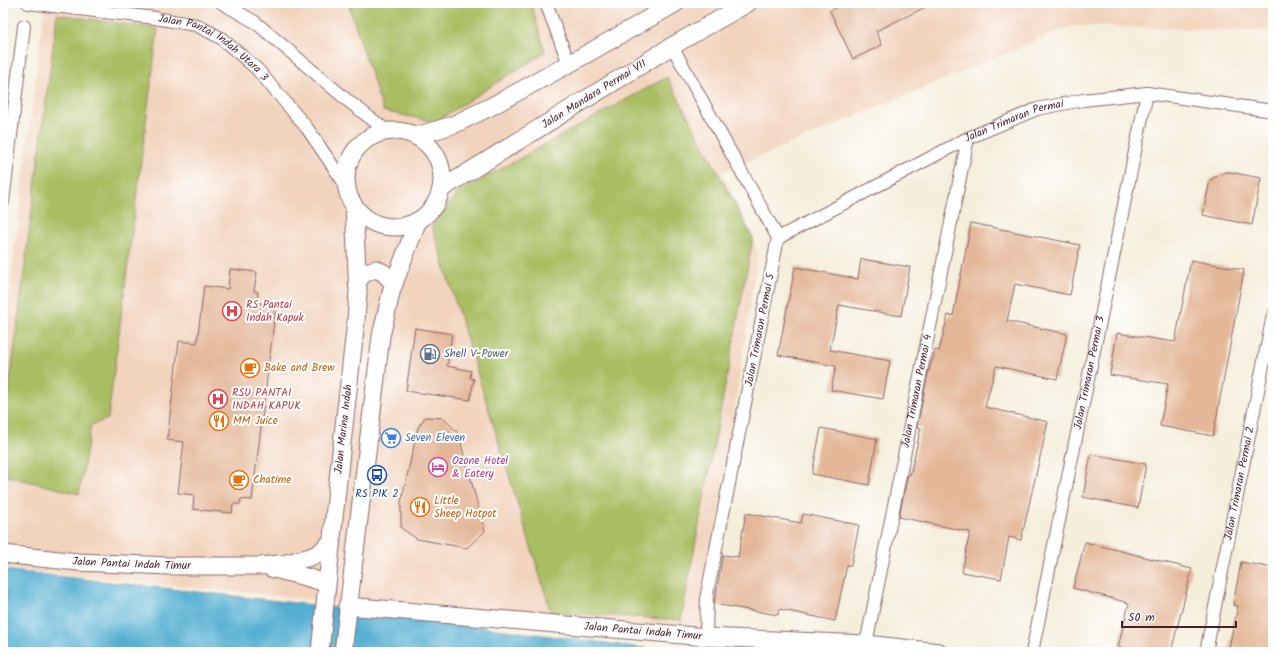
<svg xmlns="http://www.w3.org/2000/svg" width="1276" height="655" font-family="Kalam,sans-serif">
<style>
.built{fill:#f2d4be}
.green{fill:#a9bd62;stroke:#7a6e46}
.water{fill:#53aed1;stroke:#4e667e}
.building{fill:#e4b799}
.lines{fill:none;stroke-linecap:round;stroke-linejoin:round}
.street-casing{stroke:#866769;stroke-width:14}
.secondary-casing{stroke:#866769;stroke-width:19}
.street{stroke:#fff;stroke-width:12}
.secondary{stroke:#fff;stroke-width:17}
.labels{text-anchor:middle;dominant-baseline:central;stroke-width:4;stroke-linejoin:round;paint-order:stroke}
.street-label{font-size:11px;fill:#4a1f2b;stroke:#fff}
.health-label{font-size:11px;fill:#be3a42;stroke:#fff;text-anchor:start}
.service-label{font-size:11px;fill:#4e5e75;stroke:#fff;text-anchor:start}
.food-label{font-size:11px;fill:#c56008;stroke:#fff;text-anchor:start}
.shop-label{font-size:11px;fill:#366cbe;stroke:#fff;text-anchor:start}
.hotel-label{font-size:11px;fill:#b23c85;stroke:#fff;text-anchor:start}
.transit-label{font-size:11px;fill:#164399;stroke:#fff}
</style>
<rect width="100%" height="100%" fill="#fff"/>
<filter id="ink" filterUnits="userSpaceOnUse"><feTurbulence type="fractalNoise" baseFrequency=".025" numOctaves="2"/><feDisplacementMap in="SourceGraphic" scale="8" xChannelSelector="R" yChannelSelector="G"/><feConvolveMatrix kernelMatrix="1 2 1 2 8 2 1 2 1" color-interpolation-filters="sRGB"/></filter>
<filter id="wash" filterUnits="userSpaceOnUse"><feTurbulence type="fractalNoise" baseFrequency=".012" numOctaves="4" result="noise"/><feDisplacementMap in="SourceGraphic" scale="16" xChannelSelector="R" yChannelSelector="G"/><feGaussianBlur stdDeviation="0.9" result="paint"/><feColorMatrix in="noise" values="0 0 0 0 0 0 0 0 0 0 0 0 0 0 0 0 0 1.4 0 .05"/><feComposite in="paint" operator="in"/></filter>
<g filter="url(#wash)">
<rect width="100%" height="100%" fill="#f5eedb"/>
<!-- built -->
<path class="built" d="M 45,3 L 1273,3 L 1273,31 L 1072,26 L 722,172 L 758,253 L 700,639 L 3,568 L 3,340 Z"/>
<!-- green -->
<path class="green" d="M 348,3 L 531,3 L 545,52 L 435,122 L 383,111 Z
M 57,14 L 158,29 L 108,419 L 91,425 L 79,494 L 3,475 L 3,437 Z
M 667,77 L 753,238 L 681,620 L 551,612 L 432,226 L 457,193 Z"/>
<!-- water -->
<path class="water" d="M 3,570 L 313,605 L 673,652 L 3,652 Z"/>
<g id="blocks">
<!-- building -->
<path class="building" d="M 846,3 L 934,3 L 876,31 L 882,45 L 853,59 L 830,11 Z
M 1229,172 L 1261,178 L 1252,225 L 1203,215 L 1210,180 L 1223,173 Z
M 971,223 L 1080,245 L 1070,295 L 1015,284 L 1007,321 L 1067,334 L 1057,379 L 996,366 L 985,407 L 1048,422 L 1021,540 L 1009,537 L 1001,579 L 962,572 L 970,532 L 899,517 L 908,474 L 910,475 L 921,428 L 917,427 L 927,378 L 935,350 L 939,351 L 948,315 L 953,316 Z
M 861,259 L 910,267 L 901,316 L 839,305 L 830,350 L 890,361 L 883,399 L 831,390 L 836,366 L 778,355 L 795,267 L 858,279 Z
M 1191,260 L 1244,270 L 1213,436 L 1160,426 L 1168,384 L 1110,375 L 1117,333 L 1175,342 Z
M 230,269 L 257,272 L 254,291 L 258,292 L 257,303 L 276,305 L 252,500 L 241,499 L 240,504 L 233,504 L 232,513 L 193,509 L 194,495 L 178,493 L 184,442 L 167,440 L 179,341 L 197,343 L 204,286 L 228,289 Z
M 415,328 L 452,334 L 447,366 L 471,371 L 470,378 L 474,379 L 470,400 L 406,391 Z
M 425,417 L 443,418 L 458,433 L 485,531 L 467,548 L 417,539 L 401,528 L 401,502 L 418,428 Z
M 821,428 L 877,439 L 869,485 L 812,474 Z
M 1091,454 L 1146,464 L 1138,508 L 1083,497 Z
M 746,513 L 801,523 L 803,514 L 859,525 L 851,565 L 847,565 L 835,621 L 779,609 L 778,615 L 714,604 L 723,555 L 738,557 Z
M 1085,542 L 1192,569 L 1171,652 L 1139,652 L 1118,647 L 1129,603 L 1073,588 Z
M 1241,562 L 1273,568 L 1273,652 L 1228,652 L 1238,606 L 1233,605 Z"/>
</g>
</g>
<g filter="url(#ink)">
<use href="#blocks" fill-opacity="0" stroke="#866769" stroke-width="1"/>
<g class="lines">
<defs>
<g id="street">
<path id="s1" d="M 28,3 L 155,18 L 196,25 L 221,38 L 257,69 L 307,128 L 345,184"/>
<path d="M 222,3 L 255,22 L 347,100 L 387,131"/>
<path d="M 546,3 L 569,64"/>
<path d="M 672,46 L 778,238 L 707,594 L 706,637"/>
<path d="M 3,202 L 24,26"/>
<path id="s2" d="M 778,238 L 968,138 L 1037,109 L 1083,100 L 1147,93 L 1273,111"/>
<path id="s3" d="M 866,644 L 968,138"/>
<path id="s4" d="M 1032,652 L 1147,93"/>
<path id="s5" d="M 1206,652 L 1273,315"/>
</g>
<g id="secondary">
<circle cx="394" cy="179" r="48"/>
<path d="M 416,136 L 453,125 L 492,106 L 569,64 L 676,3"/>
<path id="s6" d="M 441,189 L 672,46 L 748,3"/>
<path d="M 357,281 L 366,272 L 376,269 L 384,273 L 394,284"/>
<path id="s7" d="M 3,554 L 78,562 L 169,566 L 261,566 L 287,563 L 310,557 L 319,553 L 331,542"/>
<path d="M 271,568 L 313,579 L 327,584"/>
<path id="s8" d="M 347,606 L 706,637 L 866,644 L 939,652"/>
<path id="s9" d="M 320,652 L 340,461 L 356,321 L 358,292 L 354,207"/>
<path d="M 343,652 L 381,336 L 392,289 L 417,223"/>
</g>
</defs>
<!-- street casing -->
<use href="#street" class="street-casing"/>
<!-- secondary casing -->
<use href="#secondary" class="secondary-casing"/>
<!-- street -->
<use href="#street" class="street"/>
<!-- secondary -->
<use href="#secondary" class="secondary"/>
</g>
</g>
<!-- icons -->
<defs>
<symbol id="hospital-ring" viewBox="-11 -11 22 22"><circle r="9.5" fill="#fff" stroke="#e0444e" stroke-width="1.5"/><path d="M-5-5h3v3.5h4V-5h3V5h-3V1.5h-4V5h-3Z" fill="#e0444e"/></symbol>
<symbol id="fuel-ring" viewBox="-11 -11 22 22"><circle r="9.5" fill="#fff" stroke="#5c6f8a" stroke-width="1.5"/><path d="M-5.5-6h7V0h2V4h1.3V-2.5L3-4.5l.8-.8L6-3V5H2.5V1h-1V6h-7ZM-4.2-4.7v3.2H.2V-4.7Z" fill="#5c6f8a"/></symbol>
<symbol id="cafe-ring" viewBox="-11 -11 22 22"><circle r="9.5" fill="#fff" stroke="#e8710a" stroke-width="1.5"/><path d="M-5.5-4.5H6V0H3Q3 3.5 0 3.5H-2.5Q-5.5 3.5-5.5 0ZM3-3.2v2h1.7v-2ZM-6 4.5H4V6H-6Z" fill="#e8710a"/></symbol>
<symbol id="restaurant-ring" viewBox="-11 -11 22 22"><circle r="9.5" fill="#fff" stroke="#e8710a" stroke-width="1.5"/><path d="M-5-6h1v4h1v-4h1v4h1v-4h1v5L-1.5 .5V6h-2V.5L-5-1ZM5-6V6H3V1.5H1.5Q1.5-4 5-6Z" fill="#e8710a"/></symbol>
<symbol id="supermarket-ring" viewBox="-11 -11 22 22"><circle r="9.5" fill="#fff" stroke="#3f7fe0" stroke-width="1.5"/><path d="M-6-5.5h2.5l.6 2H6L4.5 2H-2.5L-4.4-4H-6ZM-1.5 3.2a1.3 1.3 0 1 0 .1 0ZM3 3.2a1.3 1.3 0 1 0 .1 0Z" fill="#3f7fe0"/></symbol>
<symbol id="hotel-ring" viewBox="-11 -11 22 22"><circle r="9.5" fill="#fff" stroke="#d1479c" stroke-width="1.5"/><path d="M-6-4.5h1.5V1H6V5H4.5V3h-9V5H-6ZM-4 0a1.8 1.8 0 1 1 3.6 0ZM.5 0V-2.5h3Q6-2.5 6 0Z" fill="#d1479c"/></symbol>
<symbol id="bus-ring" viewBox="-11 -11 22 22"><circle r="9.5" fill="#fff" stroke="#1a4fb4" stroke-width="1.5"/><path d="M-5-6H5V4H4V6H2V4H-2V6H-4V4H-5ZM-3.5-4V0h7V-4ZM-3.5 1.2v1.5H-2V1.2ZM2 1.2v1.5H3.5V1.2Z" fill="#1a4fb4"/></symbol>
</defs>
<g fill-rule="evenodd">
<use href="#hospital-ring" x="221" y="300" width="22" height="22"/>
<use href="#fuel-ring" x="419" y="343" width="22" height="22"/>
<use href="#cafe-ring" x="239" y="357" width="22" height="22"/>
<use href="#hospital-ring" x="207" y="388" width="22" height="22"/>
<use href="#restaurant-ring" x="208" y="410" width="22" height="22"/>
<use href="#supermarket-ring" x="380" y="427" width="22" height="22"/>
<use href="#hotel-ring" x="427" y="456" width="22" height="22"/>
<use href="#bus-ring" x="366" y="464" width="22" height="22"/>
<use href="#cafe-ring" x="228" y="469" width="22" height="22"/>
<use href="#restaurant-ring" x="409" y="496" width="22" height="22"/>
</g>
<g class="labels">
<!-- street labels -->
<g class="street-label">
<text stroke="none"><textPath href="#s1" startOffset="195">Jalan Pantai Indah Utara 3</textPath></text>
<text stroke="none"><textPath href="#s6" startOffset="180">Jalan Mandara Permai VII</textPath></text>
<text stroke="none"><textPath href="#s2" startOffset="264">Jalan Trimaran Permai</textPath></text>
<text transform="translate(760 330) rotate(-79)">Jalan Trimaran Permai 5</text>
<text stroke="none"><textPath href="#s4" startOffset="285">Jalan Trimaran Permai 3</textPath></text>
<text stroke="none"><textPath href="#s3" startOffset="258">Jalan Trimaran Permai 4</textPath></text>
<text stroke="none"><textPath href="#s9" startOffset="224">Jalan Marina Indah</textPath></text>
<text stroke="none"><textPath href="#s5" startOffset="172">Jalan Trimaran Permai 2</textPath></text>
<text stroke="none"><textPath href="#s7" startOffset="129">Jalan Pantai Indah Timur</textPath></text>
<text stroke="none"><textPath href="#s8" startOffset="297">Jalan Pantai Indah Timur</textPath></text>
</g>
<!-- health labels -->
<g class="health-label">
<text x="246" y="305">RS Pantai<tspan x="246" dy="13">Indah Kapuk</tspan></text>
<text x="232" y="393">RSU PANTAI<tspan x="232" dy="13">INDAH KAPUK</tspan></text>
</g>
<!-- service labels -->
<g class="service-label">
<text x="444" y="354">Shell V-Power</text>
</g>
<!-- food labels -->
<g class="food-label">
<text x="264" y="368">Bake and Brew</text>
<text x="233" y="421">MM Juice</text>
<text x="253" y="480">Chatime</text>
<text x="434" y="501">Little<tspan x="434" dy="13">Sheep Hotpot</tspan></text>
</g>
<!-- shop labels -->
<g class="shop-label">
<text x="405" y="438">Seven Eleven</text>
</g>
<!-- hotel labels -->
<g class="hotel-label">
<text x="452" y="461">Ozone Hotel<tspan x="452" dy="13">&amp; Eatery</tspan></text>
</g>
<!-- transit labels -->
<g class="transit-label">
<text x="377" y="494">RS PIK 2</text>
</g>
</g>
<!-- margin -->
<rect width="1276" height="655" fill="none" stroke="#fff" stroke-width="16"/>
<!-- scale -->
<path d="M1122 621v6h114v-6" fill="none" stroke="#4a1f2b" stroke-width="2"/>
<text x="1128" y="621" font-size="12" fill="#4a1f2b" stroke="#ffffff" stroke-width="3" paint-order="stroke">50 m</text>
</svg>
